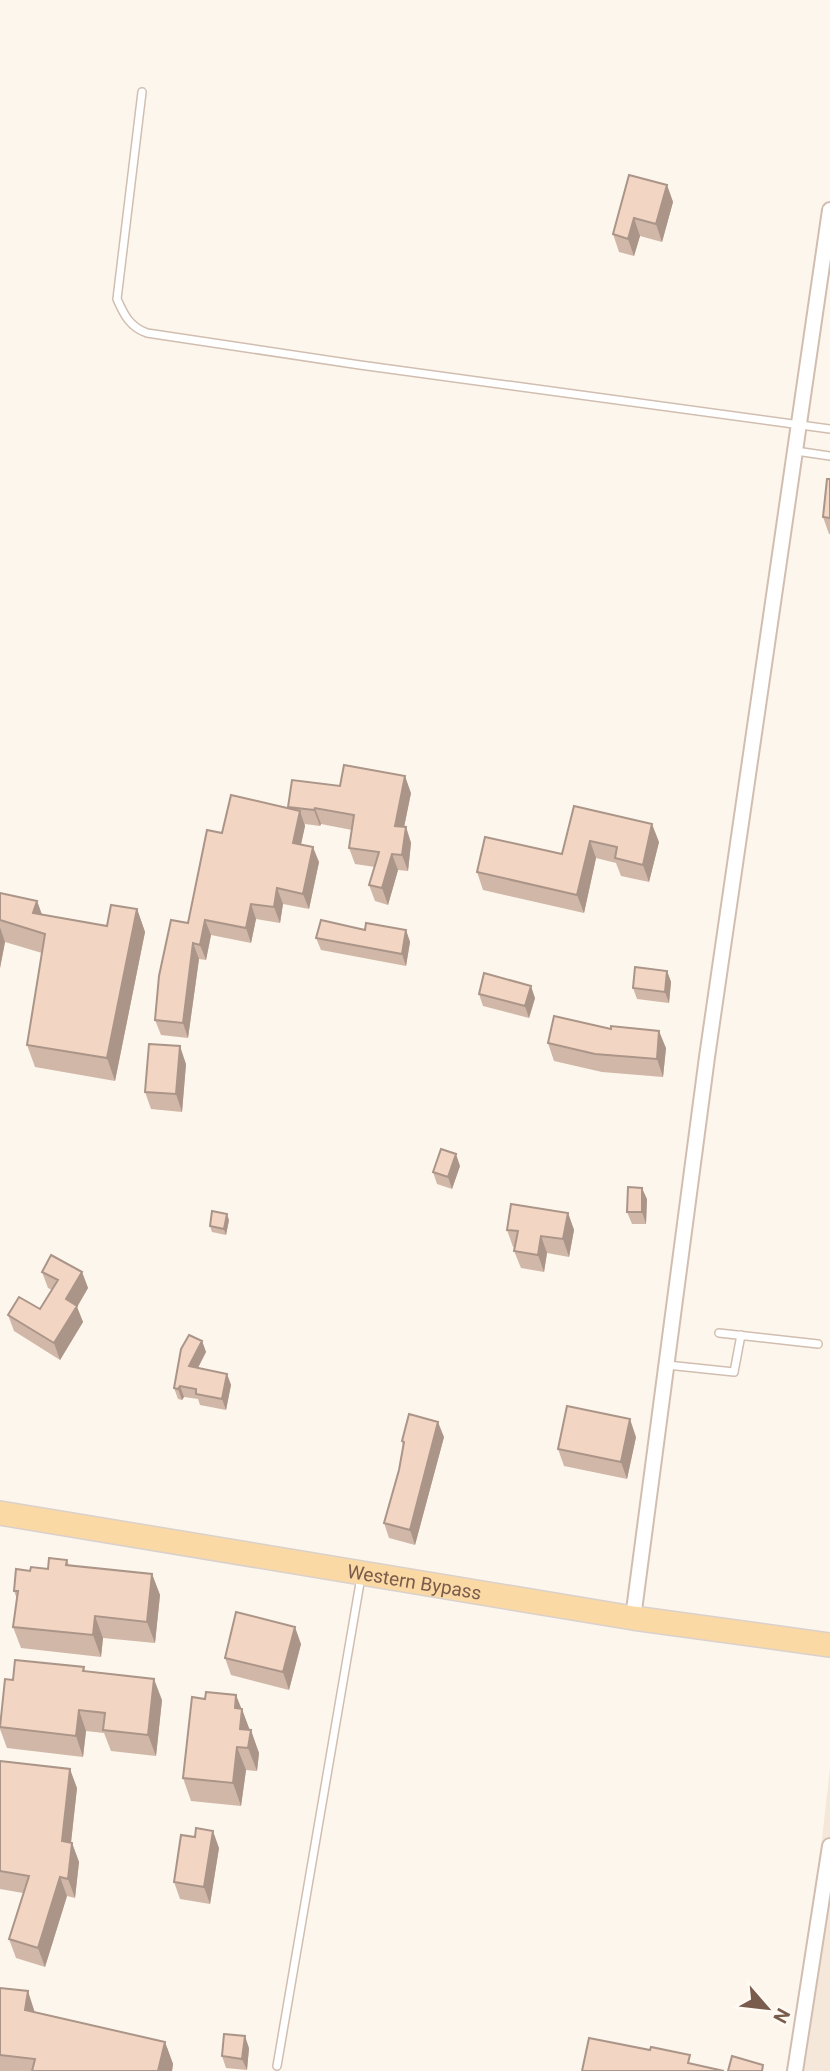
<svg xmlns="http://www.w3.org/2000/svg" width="830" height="2071" font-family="Roboto,sans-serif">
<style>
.residential{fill:#f5e8da}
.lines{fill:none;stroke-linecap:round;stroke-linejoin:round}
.lane-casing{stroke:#d1beb0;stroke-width:10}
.street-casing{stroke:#d1beb0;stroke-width:18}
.primary-casing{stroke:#dad1cd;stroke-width:26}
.lane{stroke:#fff;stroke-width:7}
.street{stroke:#fff;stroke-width:14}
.primary{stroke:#fbd9a5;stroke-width:23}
.wall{fill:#d1b7a8}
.shaded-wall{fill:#aa9588}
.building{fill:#f3d5c3;stroke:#aa9588;stroke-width:2}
.labels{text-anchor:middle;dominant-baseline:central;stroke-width:5;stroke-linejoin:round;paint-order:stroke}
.street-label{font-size:19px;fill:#7a5c4d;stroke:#fffaf3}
</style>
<rect width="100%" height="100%" fill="#fdf6ec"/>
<!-- residential -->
<path class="residential" d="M 830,1769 L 830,2071 L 795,2071 Z"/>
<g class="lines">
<defs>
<path id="lane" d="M 142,92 L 117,299 C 124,315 130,327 147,333 L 360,365 L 830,429
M 796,451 L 830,456
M 719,1333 L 818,1344
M 667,1365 L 734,1372 L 741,1335
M 277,2066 L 361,1577"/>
<path id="street" d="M 633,1618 L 707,1057 L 830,210
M 795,2071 L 830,1846"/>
<g id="primary">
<path id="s1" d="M 0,1513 L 633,1618 L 830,1645"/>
</g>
</defs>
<!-- lane casing -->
<use href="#lane" class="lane-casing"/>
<!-- street casing -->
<use href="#street" class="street-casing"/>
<!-- primary casing -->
<use href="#primary" class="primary-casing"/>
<!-- lane -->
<use href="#lane" class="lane"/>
<!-- street -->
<use href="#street" class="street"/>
<!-- primary -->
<use href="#primary" class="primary"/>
</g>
<!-- wall -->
<path class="wall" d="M 667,185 L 673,202 L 662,242 L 640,236 L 634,256 L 619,252 L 613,234 Z
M 830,479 L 830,534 L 829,534 L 823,517 Z
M 340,786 L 411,793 L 404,827 L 406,827 L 411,843 L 408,871 L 398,870 L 388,905 L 375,901 L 369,885 L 375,867 L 355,864 L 349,848 L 352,830 L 321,824 L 320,826 L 305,824 L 305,826 L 301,844 L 319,862 L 309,909 L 283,904 L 280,923 L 256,919 L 251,943 L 211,935 L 206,960 L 199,959 L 188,1038 L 161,1035 L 155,1020 L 188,923 L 222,833 L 289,808 L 288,807 Z
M 574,806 L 659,842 L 649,882 L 621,876 L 616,863 L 596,858 L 584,913 L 483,890 L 477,872 L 562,854 Z
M 0,893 L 37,901 L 42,915 L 107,926 L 137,909 L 145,932 L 115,1081 L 35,1067 L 27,1045 L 42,953 L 5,942 L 0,968 Z
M 365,930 L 406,930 L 410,942 L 406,966 L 321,950 L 316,938 Z
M 667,971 L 671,982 L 669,1003 L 637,999 L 633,988 Z
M 479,994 L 535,998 L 529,1018 L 483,1006 Z
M 548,1043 L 666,1048 L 663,1077 L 602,1072 L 554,1061 Z
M 186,1064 L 182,1112 L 151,1109 L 145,1092 Z
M 460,1166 L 452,1189 L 437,1184 L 433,1172 Z
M 647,1199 L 646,1224 L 632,1224 L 627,1212 Z
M 568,1213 L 574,1230 L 569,1257 L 547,1253 L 544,1272 L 521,1268 L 514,1251 L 515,1247 L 513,1247 L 507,1230 Z
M 229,1220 L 226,1235 L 212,1232 L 210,1226 Z
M 42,1272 L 82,1272 L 88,1288 L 77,1307 L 83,1322 L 60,1360 L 14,1331 L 8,1315 L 40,1309 L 52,1290 L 48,1288 Z
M 202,1341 L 206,1352 L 198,1368 L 227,1374 L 231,1385 L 226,1410 L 200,1405 L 198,1399 L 184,1397 L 182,1400 L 178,1399 L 174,1388 Z
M 444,1437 L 415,1545 L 389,1538 L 384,1523 L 399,1470 L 403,1446 L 402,1441 Z
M 636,1437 L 627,1479 L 564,1466 L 558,1449 Z
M 67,1560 L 69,1565 L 152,1574 L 160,1595 L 155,1643 L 103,1638 L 101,1657 L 21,1648 L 13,1627 L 17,1599 L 14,1591 L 30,1571 L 48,1569 Z
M 301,1644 L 289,1690 L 231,1675 L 225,1658 Z
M 84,1667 L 85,1671 L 162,1700 L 156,1756 L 111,1751 L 104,1733 L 86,1731 L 83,1757 L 7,1748 L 0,1729 L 0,1721 Z
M 241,1708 L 259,1753 L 257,1771 L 246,1770 L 241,1806 L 191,1801 L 183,1778 Z
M 0,1761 L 77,1788 L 71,1843 L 72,1843 L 79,1862 L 75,1898 L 67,1896 L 45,1967 L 16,1958 L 9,1939 L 23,1893 L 0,1889 Z
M 219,1848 L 210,1904 L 180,1899 L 174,1882 Z
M 0,1988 L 35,2013 L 165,2042 L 173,2064 L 172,2071 L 0,2071 Z
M 249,2048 L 247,2070 L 226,2068 L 222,2056 Z"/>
<!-- shaded-wall -->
<path class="shaded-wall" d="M 667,185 L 673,202 L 662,242 L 656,224 Z
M 634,218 L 640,236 L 634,256 L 628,239 Z
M 405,776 L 411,793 L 401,842 L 395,826 Z
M 315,808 L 321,824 L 320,826 L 314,810 Z
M 300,811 L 305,826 L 298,858 L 293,843 Z
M 652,824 L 659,842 L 649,882 L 643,865 Z
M 406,827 L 411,843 L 408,871 L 402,855 Z
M 590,841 L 596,858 L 584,913 L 577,895 Z
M 313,847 L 319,862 L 309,909 L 303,894 Z
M 392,854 L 398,870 L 388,905 L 382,888 Z
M 277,888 L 283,904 L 280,923 L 274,907 Z
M 37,901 L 45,923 L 33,913 Z
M 251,904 L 256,919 L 251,943 L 246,928 Z
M 137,909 L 145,932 L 115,1081 L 107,1058 Z
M 205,920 L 211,935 L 206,960 L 200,945 Z
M 0,927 L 5,942 L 0,968 Z
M 406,930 L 410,942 L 406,966 L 402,954 Z
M 193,943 L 199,959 L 188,1038 L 183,1023 Z
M 667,971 L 671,982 L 669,1003 L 665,992 Z
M 531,986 L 535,998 L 529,1018 L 525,1006 Z
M 659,1031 L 666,1048 L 663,1077 L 657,1059 Z
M 180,1046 L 186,1064 L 182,1112 L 176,1094 Z
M 456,1154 L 460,1166 L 452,1189 L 448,1177 Z
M 642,1188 L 647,1199 L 646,1224 L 642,1212 Z
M 568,1213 L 574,1230 L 569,1257 L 563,1239 Z
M 227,1214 L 229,1220 L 226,1235 L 224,1229 Z
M 541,1236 L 547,1253 L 544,1272 L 538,1255 Z
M 82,1272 L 88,1288 L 77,1307 L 83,1322 L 60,1360 L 54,1343 L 66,1299 Z
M 202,1341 L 206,1352 L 193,1377 L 189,1366 Z
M 227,1374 L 231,1385 L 226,1410 L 222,1399 Z
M 180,1386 L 184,1397 L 182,1400 L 178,1389 Z
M 630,1419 L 636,1437 L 627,1479 L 621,1462 Z
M 438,1422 L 444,1437 L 415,1545 L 410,1530 Z
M 152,1574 L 160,1595 L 155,1643 L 147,1622 Z
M 95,1616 L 103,1638 L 101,1657 L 93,1635 Z
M 295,1627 L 301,1644 L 289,1690 L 283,1672 Z
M 154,1679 L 162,1700 L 156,1756 L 148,1735 Z
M 236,1695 L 242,1710 L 242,1709 L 250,1731 L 240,1729 L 235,1708 Z
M 79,1710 L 86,1731 L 83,1757 L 76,1736 Z
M 251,1730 L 259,1753 L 257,1771 L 248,1748 Z
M 237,1747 L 246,1770 L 241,1806 L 233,1783 Z
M 70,1769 L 77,1788 L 69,1860 L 62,1841 Z
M 213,1831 L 219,1848 L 210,1904 L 204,1887 Z
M 72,1843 L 79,1862 L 75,1898 L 68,1879 Z
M 60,1877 L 67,1896 L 45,1967 L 38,1948 Z
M 28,1991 L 35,2013 L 25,2010 Z
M 245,2036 L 249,2048 L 247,2070 L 242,2059 Z
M 165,2042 L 173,2064 L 172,2071 L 158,2071 Z"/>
<!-- building -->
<path class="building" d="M 629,175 L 667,185 L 656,224 L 634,218 L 628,239 L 613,234 Z
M 827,479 L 830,479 L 830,518 L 823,517 Z
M 344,765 L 405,776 L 395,826 L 406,827 L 402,855 L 392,854 L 382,888 L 369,885 L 379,852 L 349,848 L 354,815 L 315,808 L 314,810 L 288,807 L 292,780 L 340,786 Z
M 231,795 L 300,811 L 293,843 L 313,847 L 303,894 L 277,888 L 274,907 L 251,904 L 246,928 L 205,920 L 200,945 L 193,943 L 183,1023 L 155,1020 L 159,976 L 171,920 L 188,923 L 207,830 L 222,833 Z
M 574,806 L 652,824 L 643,865 L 615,858 L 617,847 L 590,841 L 577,895 L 477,872 L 485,837 L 562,854 Z
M 0,893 L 37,901 L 33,913 L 107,926 L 111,905 L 137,909 L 107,1058 L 27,1045 L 45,934 L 0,920 Z
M 321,920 L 365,930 L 366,923 L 406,930 L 402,954 L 316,938 Z
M 635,967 L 667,971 L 665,992 L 633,988 Z
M 484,973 L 531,986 L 525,1006 L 479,994 Z
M 554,1016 L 611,1029 L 611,1026 L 659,1031 L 657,1059 L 595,1054 L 548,1043 Z
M 149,1044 L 180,1046 L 176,1094 L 145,1092 Z
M 441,1149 L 456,1154 L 448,1177 L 433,1172 Z
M 628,1187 L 642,1188 L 642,1212 L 627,1212 Z
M 511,1204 L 568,1213 L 563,1239 L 541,1236 L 538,1255 L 514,1251 L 518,1231 L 507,1230 Z
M 212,1211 L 227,1214 L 224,1229 L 210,1226 Z
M 51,1255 L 82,1272 L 66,1299 L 77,1306 L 54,1343 L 8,1315 L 19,1297 L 40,1309 L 58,1280 L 42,1272 Z
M 189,1335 L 202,1341 L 189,1366 L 227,1374 L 222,1399 L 196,1394 L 196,1389 L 180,1386 L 178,1389 L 174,1388 L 181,1349 Z
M 567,1406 L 630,1419 L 621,1462 L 558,1449 Z
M 409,1414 L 438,1422 L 410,1530 L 384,1523 L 399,1470 L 404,1442 L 402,1441 Z
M 49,1558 L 67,1560 L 66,1565 L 152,1574 L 147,1622 L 95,1616 L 93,1635 L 13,1627 L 18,1591 L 14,1591 L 16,1569 L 30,1571 L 31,1567 L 48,1569 Z
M 236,1612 L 295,1627 L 283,1672 L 225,1658 Z
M 15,1660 L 84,1667 L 83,1671 L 154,1679 L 148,1735 L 103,1730 L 105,1713 L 79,1710 L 76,1736 L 0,1727 L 5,1679 L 13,1680 Z
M 206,1692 L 236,1695 L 235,1708 L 242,1709 L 240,1729 L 251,1730 L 248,1748 L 237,1747 L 233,1783 L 183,1778 L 192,1697 L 205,1699 Z
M 0,1761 L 70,1769 L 62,1841 L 72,1843 L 68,1879 L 60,1877 L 38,1948 L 9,1939 L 29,1876 L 0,1871 Z
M 196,1828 L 213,1831 L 204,1887 L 174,1882 L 181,1835 L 195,1837 Z
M 0,1988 L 28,1991 L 25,2010 L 165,2042 L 158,2071 L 32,2071 L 35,2059 L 0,2055 Z
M 224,2034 L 245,2036 L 242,2059 L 222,2056 Z
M 589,2038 L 650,2050 L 651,2047 L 690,2055 L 688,2063 L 724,2071 L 582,2071 Z
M 732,2056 L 763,2065 L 762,2071 L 728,2071 Z"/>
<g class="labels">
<!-- street labels -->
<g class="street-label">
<text stroke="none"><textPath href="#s1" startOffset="420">Western Bypass</textPath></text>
</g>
</g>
<!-- north arrow -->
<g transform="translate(767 2008) rotate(118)" stroke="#fffaf3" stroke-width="5" paint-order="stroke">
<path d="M0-5L12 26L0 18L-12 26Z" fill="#7a5c4d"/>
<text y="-10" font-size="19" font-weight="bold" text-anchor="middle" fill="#7a5c4d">N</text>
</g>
</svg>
